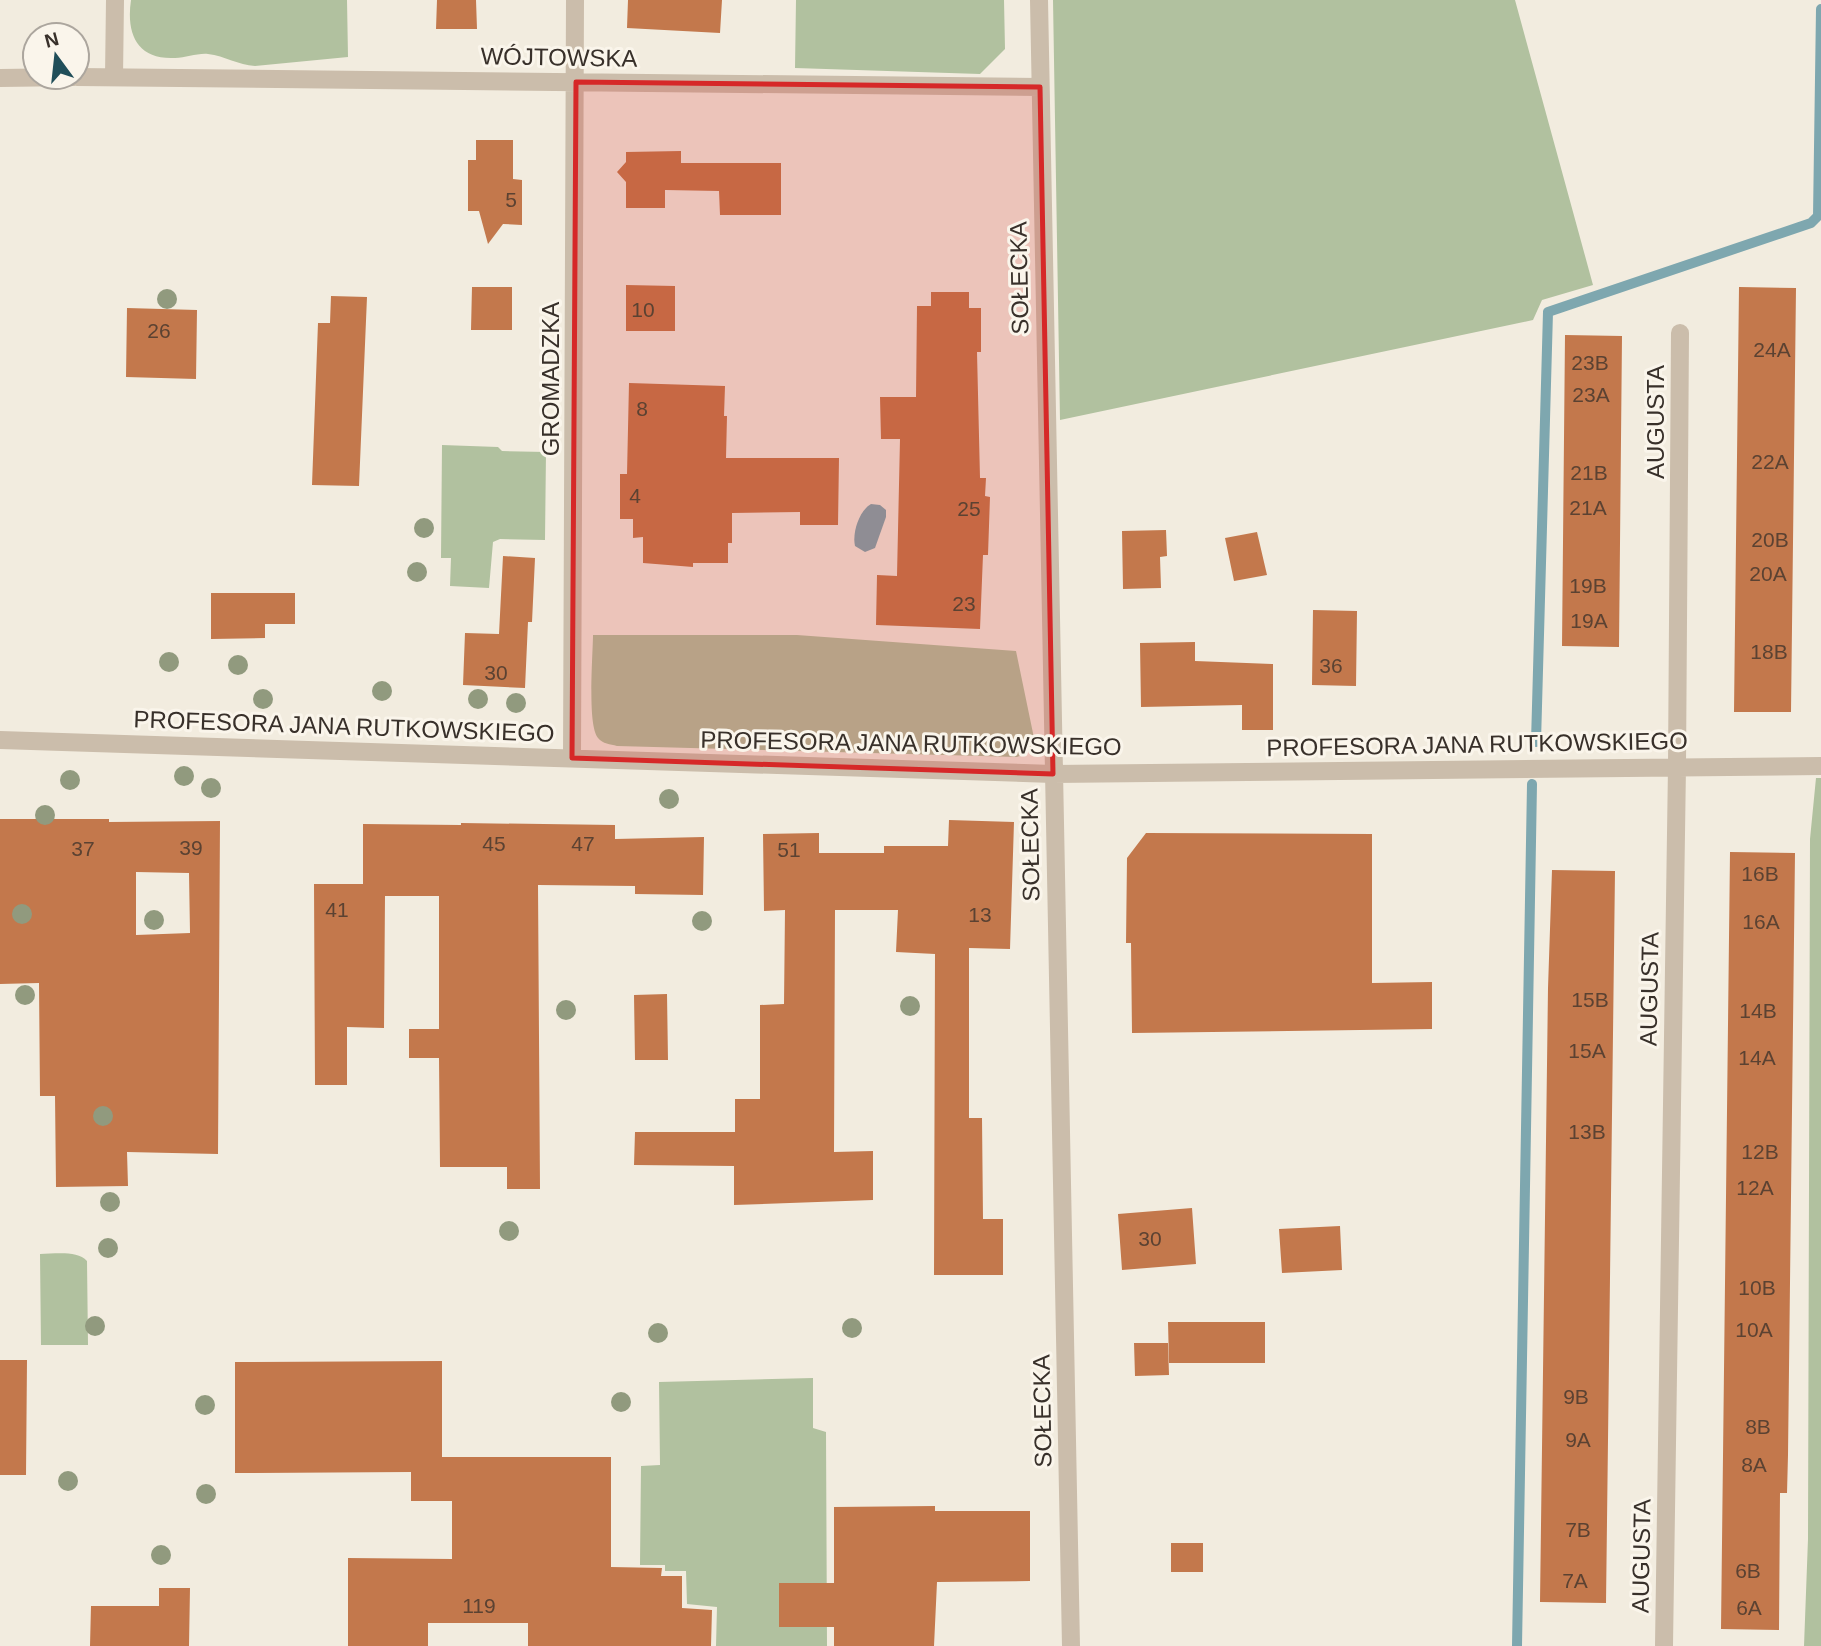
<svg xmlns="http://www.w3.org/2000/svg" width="1821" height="1646" font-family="Arial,sans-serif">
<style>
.green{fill:#b1c19f}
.water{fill:#7ea7af}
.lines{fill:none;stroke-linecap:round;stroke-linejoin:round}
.stream{stroke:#7ea7af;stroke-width:10}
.building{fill:#c3784c;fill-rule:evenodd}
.minor{stroke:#cbbdab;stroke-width:18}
.tree{fill:#919a7e}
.marked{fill:#d62828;fill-opacity:0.2;stroke:#d62828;stroke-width:5;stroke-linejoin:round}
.labels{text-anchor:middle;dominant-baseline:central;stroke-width:6;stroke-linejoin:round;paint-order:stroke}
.number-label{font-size:21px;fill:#5b4232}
.street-label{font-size:24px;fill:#38302a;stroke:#faf5eb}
</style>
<rect width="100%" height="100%" fill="#f2ecdf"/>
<!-- green -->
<path class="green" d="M 131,0 L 347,0 L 348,57 L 255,66 C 238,65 225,56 208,54 C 197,53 186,58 175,58 C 137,60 126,34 131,0 Z
M 796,0 L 1004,0 L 1005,49 L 980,74 L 795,68 Z
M 1053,0 L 1515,0 L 1593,285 L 1542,300 L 1533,320 L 1060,420 Z
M 442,445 L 498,447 L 502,451 L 546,452 L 545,540 L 500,539 L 493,542 L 489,588 L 450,586 L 451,558 L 441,558 Z
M 593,635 L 797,635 L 1016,651 L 1034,738 C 1033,749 1028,753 1017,757 L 617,746 C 610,744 603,744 598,738 C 587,725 593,654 593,635 Z
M 1816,778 L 1821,778 L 1821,1646 L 1804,1646 L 1808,1539 L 1810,839 Z
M 40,1254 C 54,1254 77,1250 87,1261 L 88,1345 L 41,1345 Z
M 813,1378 L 813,1428 L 826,1432 L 827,1646 L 716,1646 L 717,1607 L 687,1604 L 686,1571 L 665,1571 L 665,1565 L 640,1565 L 641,1466 L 660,1465 L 659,1382 Z"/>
<!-- water -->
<path class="water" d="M 871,504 L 880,505 L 886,510 L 886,517 L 875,548 L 865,552 L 855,546 C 852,533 859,511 871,504 Z"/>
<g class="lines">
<!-- stream -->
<path class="stream" d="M 1536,742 L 1548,312 L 1811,223 L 1818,216 L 1821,9
M 1517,1646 L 1532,784"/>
</g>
<!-- building -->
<path class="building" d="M 437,0 L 476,0 L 477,29 L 436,29 Z
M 628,0 L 722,0 L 720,33 L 627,28 Z
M 476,140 L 513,140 L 513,179 L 522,180 L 522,225 L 503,224 L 488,244 L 479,211 L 468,211 L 468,160 L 476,160 Z
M 681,151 L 681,163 L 781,163 L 781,215 L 720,215 L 719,191 L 665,190 L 665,208 L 626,208 L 626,182 L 617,172 L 626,162 L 626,152 Z
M 626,285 L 675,286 L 675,331 L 626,331 Z
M 472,287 L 512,287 L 512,330 L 471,330 Z
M 1739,287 L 1796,288 L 1791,712 L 1734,712 Z
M 931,292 L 969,292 L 969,308 L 981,308 L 981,352 L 977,352 L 980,478 L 986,478 L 985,496 L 990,497 L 988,555 L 983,555 L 980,629 L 876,625 L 877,575 L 897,576 L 900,439 L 881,439 L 880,397 L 916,397 L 917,306 L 931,306 Z
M 331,296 L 367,297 L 359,486 L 312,485 L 318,323 L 330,323 Z
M 127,308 L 197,310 L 196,379 L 126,377 Z
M 1565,335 L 1622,336 L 1619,647 L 1562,646 Z
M 629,383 L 725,386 L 724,416 L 727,416 L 726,458 L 839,458 L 838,525 L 800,525 L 800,512 L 732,513 L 732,543 L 728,543 L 728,563 L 693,563 L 693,567 L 643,563 L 643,537 L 633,538 L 633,519 L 620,519 L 620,474 L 627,474 Z
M 1166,530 L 1167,556 L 1160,557 L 1161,588 L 1123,589 L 1122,531 Z
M 1257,532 L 1267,575 L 1234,581 L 1225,538 Z
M 503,556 L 535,558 L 532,622 L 528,622 L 525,688 L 463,685 L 465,633 L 499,634 Z
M 211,593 L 295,593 L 295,624 L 265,624 L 265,638 L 211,639 Z
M 1313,610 L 1357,611 L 1356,686 L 1312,685 Z
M 1195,642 L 1195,661 L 1273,664 L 1273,730 L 1242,730 L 1242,705 L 1141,707 L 1140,643 Z
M 0,819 L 109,819 L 109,822 L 220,821 L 218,1154 L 127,1152 L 128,1186 L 56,1187 L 55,1096 L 40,1096 L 39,983 L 0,984 ZM 136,872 L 189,873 L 190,933 L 136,935 Z
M 949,820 L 1014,822 L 1010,949 L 969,948 L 969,1118 L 982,1118 L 983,1219 L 1003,1219 L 1003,1275 L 934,1275 L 935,954 L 896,952 L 898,910 L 835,910 L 834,1152 L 873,1151 L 873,1200 L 734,1205 L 734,1166 L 634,1165 L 635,1132 L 735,1132 L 735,1099 L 760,1099 L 760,1005 L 784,1004 L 785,910 L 764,911 L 763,834 L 819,833 L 819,853 L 884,853 L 884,846 L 948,846 Z
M 461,823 L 615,825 L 615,839 L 704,837 L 703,895 L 635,894 L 635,886 L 538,885 L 540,1189 L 507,1189 L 507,1167 L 440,1167 L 439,1058 L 409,1058 L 409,1029 L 439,1029 L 439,896 L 385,896 L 384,1028 L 347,1027 L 347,1085 L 315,1085 L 314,884 L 363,884 L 363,824 L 461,825 Z
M 1146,833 L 1372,834 L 1372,983 L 1432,982 L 1432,1029 L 1132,1033 L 1131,943 L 1126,943 L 1127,858 Z
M 1730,852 L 1795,853 L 1788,1455 L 1787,1493 L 1780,1493 L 1779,1630 L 1721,1629 Z
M 1552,870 L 1615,871 L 1606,1603 L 1540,1602 L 1548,988 Z
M 667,994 L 668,1060 L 635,1060 L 634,995 Z
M 1192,1208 L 1196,1264 L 1122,1270 L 1118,1214 Z
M 1340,1226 L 1342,1270 L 1282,1273 L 1279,1229 Z
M 1168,1322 L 1265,1322 L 1265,1363 L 1169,1363 Z
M 1134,1343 L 1168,1343 L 1169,1375 L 1135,1376 Z
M 0,1360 L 27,1360 L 26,1475 L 0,1475 Z
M 442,1361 L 442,1457 L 611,1457 L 611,1567 L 662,1568 L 661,1576 L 682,1576 L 682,1608 L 712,1610 L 711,1646 L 528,1646 L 528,1623 L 428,1623 L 428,1646 L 348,1646 L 348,1558 L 452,1559 L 452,1501 L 411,1501 L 411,1472 L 235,1473 L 235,1362 Z
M 935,1506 L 935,1511 L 1030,1511 L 1030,1581 L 937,1582 L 934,1646 L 834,1646 L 834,1627 L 779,1627 L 779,1583 L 834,1583 L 834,1507 Z
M 1171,1543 L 1203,1543 L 1203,1572 L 1171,1572 Z
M 159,1588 L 190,1588 L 189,1646 L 90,1646 L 91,1606 L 159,1606 Z"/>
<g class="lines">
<!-- minor -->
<path class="minor" d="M 1039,0 L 1071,1646
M 77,77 L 1040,87
M 114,77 L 115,0
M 0,78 L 74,77
M 0,740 L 1053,774 L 1821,766
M 572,758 L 575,0
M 1664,1646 L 1677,766 L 1680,333"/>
</g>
<!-- trees -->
<g class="tree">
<circle cx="167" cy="299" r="10"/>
<circle cx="424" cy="528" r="10"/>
<circle cx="417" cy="572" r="10"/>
<circle cx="169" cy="662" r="10"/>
<circle cx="238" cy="665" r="10"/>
<circle cx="382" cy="691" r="10"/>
<circle cx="263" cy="699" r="10"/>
<circle cx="478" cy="699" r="10"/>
<circle cx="516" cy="703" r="10"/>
<circle cx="184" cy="776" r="10"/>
<circle cx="70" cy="780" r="10"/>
<circle cx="211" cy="788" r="10"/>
<circle cx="669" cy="799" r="10"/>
<circle cx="45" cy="815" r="10"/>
<circle cx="22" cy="914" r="10"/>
<circle cx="154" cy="920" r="10"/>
<circle cx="702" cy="921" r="10"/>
<circle cx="25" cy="995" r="10"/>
<circle cx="910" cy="1006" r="10"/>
<circle cx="566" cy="1010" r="10"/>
<circle cx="103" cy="1116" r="10"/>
<circle cx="110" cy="1202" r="10"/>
<circle cx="509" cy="1231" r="10"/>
<circle cx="108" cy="1248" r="10"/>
<circle cx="95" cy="1326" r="10"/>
<circle cx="852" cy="1328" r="10"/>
<circle cx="658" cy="1333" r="10"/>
<circle cx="621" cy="1402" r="10"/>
<circle cx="205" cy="1405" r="10"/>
<circle cx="68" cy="1481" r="10"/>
<circle cx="206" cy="1494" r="10"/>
<circle cx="161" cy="1555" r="10"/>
</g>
<!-- marked area -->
<path class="marked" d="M 576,82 L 1040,87 L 1053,774 L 572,758 Z"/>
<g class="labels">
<!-- number labels -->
<g class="number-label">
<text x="511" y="199">5</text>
<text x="643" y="309">10</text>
<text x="159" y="330">26</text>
<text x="1772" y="349">24A</text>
<text x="1590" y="362">23B</text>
<text x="1591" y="394">23A</text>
<text x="642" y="408">8</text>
<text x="1770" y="461">22A</text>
<text x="1589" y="472">21B</text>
<text x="635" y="495">4</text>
<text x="1588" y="507">21A</text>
<text x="969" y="508">25</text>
<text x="1770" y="539">20B</text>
<text x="1768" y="573">20A</text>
<text x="1588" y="585">19B</text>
<text x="964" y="603">23</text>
<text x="1589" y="620">19A</text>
<text x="1769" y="651">18B</text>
<text x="1331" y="665">36</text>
<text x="496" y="672">30</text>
<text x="494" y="843">45</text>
<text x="583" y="843">47</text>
<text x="191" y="847">39</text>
<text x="83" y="848">37</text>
<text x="789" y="849">51</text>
<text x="1760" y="873">16B</text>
<text x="337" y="909">41</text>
<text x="980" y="914">13</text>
<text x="1761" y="921">16A</text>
<text x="1590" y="999">15B</text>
<text x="1758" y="1010">14B</text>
<text x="1587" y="1050">15A</text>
<text x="1757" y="1057">14A</text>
<text x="1587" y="1131">13B</text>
<text x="1760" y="1151">12B</text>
<text x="1755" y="1187">12A</text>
<text x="1150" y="1238">30</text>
<text x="1757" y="1287">10B</text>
<text x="1754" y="1329">10A</text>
<text x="1576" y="1396">9B</text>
<text x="1758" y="1426">8B</text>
<text x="1578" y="1439">9A</text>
<text x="1754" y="1464">8A</text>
<text x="1578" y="1529">7B</text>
<text x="1748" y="1570">6B</text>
<text x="1575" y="1580">7A</text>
<text x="479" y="1605">119</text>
<text x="1749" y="1607">6A</text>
</g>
<!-- street labels -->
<g class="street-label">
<text transform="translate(559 57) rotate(1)">WÓJTOWSKA</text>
<text transform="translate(1019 278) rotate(-91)">SOŁECKA</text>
<text transform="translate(550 379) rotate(-90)">GROMADZKA</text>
<text transform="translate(1655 422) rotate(-90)">AUGUSTA</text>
<text transform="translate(344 726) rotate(2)">PROFESORA JANA RUTKOWSKIEGO</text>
<text transform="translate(911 743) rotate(1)">PROFESORA JANA RUTKOWSKIEGO</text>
<text transform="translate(1477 744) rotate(-1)">PROFESORA JANA RUTKOWSKIEGO</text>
<text transform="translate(1030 845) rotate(-91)">SOŁECKA</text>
<text transform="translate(1649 989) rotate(-89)">AUGUSTA</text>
<text transform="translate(1042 1411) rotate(-91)">SOŁECKA</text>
<text transform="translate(1641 1556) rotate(-89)">AUGUSTA</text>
</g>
</g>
<!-- north arrow -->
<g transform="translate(56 56) rotate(345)"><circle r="33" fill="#faf5eb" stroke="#aca69e" stroke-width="2"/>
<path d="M0-5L12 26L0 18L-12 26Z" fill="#204e59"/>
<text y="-10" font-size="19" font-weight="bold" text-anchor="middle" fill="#38302a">N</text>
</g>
</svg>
